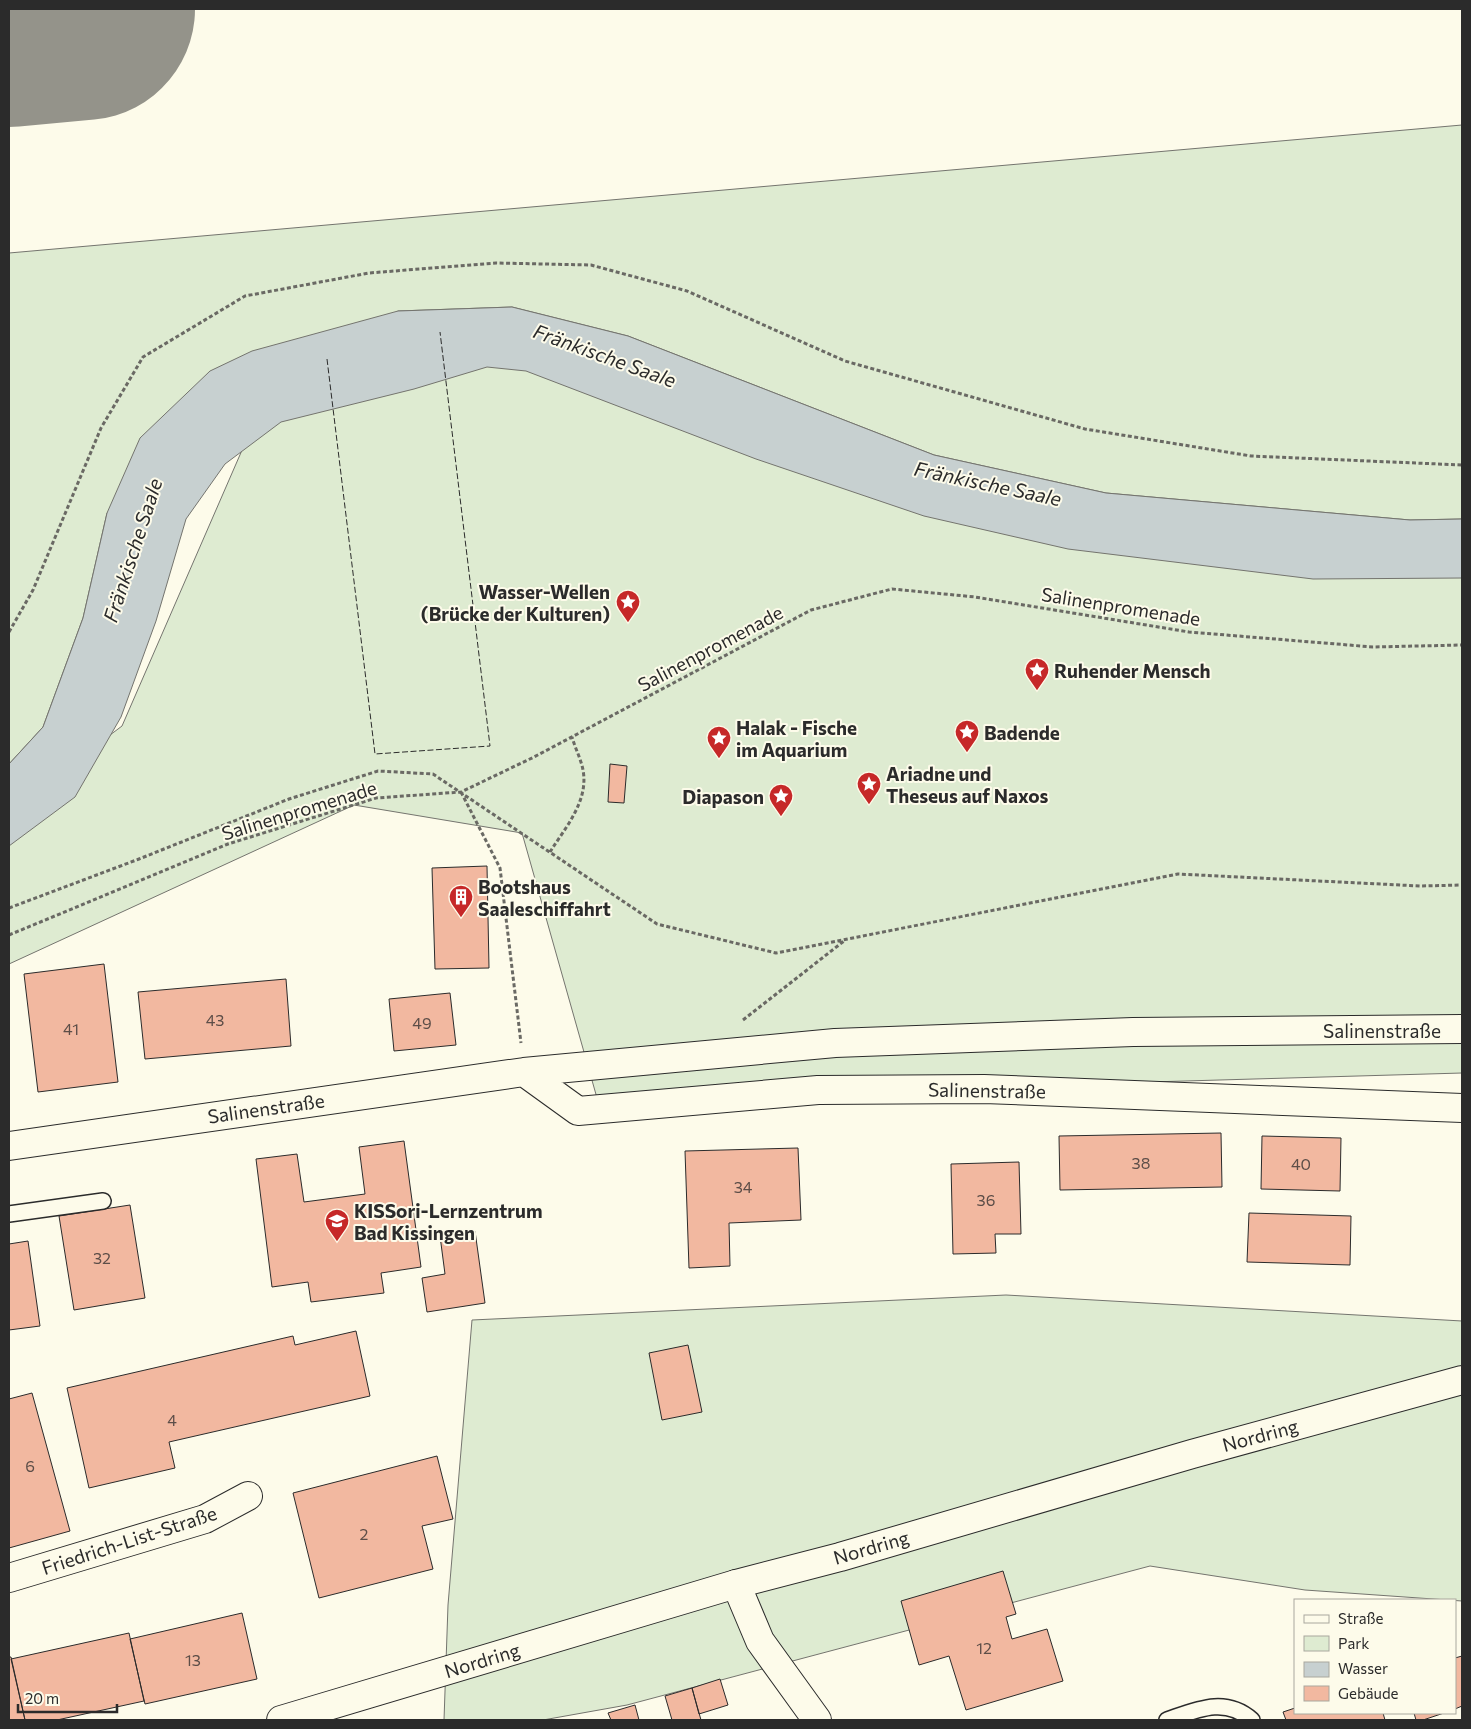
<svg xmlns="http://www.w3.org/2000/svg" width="1471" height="1729" font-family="Commissioner,sans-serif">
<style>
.green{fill:#deebd1;stroke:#74746e}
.water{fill:#c7d0d0;stroke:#74746e}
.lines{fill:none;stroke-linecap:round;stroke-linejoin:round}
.runway{stroke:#94938a;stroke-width:222}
.building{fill:#f2b8a0;stroke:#2b2b2b}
.service-casing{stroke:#2b2b2b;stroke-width:18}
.minor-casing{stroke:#2b2b2b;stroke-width:30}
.secondary-casing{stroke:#2b2b2b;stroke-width:30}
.path{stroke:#6a6964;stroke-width:3;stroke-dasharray:4 2.5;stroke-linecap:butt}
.service{stroke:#fdfbea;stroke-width:15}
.minor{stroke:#fdfbea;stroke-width:28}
.secondary{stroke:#fdfbea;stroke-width:28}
.fence{stroke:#2b2b2b;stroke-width:1;stroke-dasharray:6 2.5;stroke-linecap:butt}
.labels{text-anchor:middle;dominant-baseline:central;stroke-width:4;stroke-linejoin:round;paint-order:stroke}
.number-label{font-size:16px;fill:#5d4e48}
.poi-label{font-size:19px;font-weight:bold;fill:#2b2b2b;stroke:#fdfbea;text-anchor:start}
.street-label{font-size:19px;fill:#2b2b2b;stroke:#fdfbea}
.water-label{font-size:20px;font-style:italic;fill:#2b2b2b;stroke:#fdfbea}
</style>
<rect width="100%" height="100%" fill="#fdfbea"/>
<!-- green -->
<path class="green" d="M 1462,125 L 1462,519 L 1410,520 L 1106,493 L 934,455 L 628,336 L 512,307 L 398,311 L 107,513 L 83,618 L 43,727 L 9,764 L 9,253 Z
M 475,351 L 1092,533 L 1462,556 L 1462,1073 L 597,1098 L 522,833 L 354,805 L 9,964 L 9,811 L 122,726 L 266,395 Z
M 1006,1295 L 1462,1321 L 1462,1601 L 1305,1590 L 1150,1566 L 627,1705 L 543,1720 L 444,1720 L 448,1605 L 472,1320 Z"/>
<!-- water -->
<path class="water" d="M 512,307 L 628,336 L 934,455 L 1106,493 L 1410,520 L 1462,519 L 1462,578 L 1313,579 L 1068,549 L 924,516 L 756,459 L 526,371 L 487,367 L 414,389 L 281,422 L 225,464 L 186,519 L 156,621 L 121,717 L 75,797 L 9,846 L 9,764 L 43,727 L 83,618 L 107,513 L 140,438 L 210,371 L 252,351 L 398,311 Z"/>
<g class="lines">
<!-- runway -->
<path class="runway" d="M 9,16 L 84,9"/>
</g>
<!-- building -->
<path class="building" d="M 610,764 L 627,766 L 624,803 L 608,802 Z
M 487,866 L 489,968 L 435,969 L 432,868 Z
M 104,964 L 118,1082 L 38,1092 L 24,974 Z
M 286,979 L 291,1046 L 145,1059 L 138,992 Z
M 450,993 L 456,1045 L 394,1051 L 389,999 Z
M 1221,1133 L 1222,1187 L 1060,1190 L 1059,1136 Z
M 1262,1136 L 1341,1138 L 1340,1191 L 1261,1189 Z
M 404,1141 L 421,1267 L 381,1273 L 384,1293 L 311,1302 L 308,1282 L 272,1287 L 256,1159 L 297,1154 L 304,1202 L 365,1194 L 359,1147 Z
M 798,1148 L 801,1220 L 729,1223 L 730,1266 L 689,1268 L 685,1151 Z
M 1019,1162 L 1021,1234 L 995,1234 L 996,1253 L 953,1254 L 951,1164 Z
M 130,1205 L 145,1298 L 74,1310 L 59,1216 Z
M 1249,1213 L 1351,1216 L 1350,1265 L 1247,1262 Z
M 475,1231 L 485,1303 L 427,1312 L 422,1278 L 445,1274 L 440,1236 Z
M 28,1241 L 40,1326 L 9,1330 L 9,1244 Z
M 356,1331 L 370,1396 L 169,1442 L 175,1468 L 89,1488 L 67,1388 L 293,1336 L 295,1345 Z
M 688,1345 L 702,1412 L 662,1420 L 649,1353 Z
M 32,1393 L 70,1531 L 9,1548 L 9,1399 Z
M 437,1456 L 453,1519 L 422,1526 L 433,1569 L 319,1598 L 293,1493 Z
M 1003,1571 L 1016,1614 L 1006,1617 L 1012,1639 L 1047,1629 L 1063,1681 L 966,1710 L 949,1656 L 919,1665 L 901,1601 Z
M 242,1613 L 257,1679 L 145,1704 L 130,1639 Z
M 129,1633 L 144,1701 L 57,1720 L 25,1720 L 11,1659 Z
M 1462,1656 L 1462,1706 L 1455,1709 L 1455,1658 Z
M 9,1657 L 11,1657 L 25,1720 L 9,1720 Z
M 720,1679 L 728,1705 L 699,1714 L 692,1688 Z
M 692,1688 L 701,1720 L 672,1720 L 665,1696 Z
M 635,1705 L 639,1720 L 611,1720 L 608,1713 Z
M 1295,1708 L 1295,1713 L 1383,1713 L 1385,1720 L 1286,1720 L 1283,1712 Z
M 1414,1713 L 1444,1713 L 1423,1720 L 1416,1720 Z"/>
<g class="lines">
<defs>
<path id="service" d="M 9,1214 L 103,1201
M 1167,1720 C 1196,1710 1225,1696 1252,1720"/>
<path id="minor" d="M 524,1072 L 578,1111 L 818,1090 L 984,1089 L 1462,1108
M 9,1146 L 524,1072 L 835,1043 L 1133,1032 L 1462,1029
M 9,1578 L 205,1519 L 248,1496
M 736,1584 L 760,1641 L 817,1720"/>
<path id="secondary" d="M 281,1720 L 736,1584 L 840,1557 L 1192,1454 L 1462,1380"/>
</defs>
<!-- service casing -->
<use href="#service" class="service-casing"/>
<!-- minor casing -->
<use href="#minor" class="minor-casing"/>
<!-- secondary casing -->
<use href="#secondary" class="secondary-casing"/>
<!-- path -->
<path class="path" d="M 9,632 L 33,590 L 101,428 L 143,357 L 245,296 L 369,273 L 496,263 L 591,265 L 687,291 L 845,361 L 1085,429 L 1251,456 L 1462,465
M 461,792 L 500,868 L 521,1043
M 550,852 C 565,828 589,801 583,770 C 581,759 575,748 572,737
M 9,908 L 139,859 L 289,799 L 378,771 L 433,774 L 657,924 L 776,953 L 1178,874 L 1420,886 L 1462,885
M 9,935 L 228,844 L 376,798 L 461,792 L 534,757 L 811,610 L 892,589 L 975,597 L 1189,632 L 1373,647 L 1462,645
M 743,1020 L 844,941"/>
<!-- service -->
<use href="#service" class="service"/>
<!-- minor -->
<use href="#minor" class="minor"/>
<!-- secondary -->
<use href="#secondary" class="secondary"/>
<!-- fence -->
<path class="fence" d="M 327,359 L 375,754 L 490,746 L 440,332"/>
</g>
<!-- icons -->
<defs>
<symbol id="sight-pin" viewBox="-11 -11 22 30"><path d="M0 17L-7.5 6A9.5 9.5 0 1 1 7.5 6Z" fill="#c62828" stroke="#fdfbea"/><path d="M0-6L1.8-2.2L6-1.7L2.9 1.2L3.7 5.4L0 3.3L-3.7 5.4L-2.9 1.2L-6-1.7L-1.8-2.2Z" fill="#fff"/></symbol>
<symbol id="building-pin" viewBox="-11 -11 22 30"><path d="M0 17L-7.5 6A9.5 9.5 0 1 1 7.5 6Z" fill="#c62828" stroke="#fdfbea"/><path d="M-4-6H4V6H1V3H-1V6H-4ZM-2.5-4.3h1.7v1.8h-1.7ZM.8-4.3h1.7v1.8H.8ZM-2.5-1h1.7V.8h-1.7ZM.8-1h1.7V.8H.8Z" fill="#fff"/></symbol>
<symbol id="school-pin" viewBox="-11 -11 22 30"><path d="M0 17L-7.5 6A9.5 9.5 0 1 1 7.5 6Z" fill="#c62828" stroke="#fdfbea"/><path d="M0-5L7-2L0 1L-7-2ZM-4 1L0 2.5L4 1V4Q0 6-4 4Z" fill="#fff"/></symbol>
</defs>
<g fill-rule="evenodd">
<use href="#sight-pin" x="614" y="588" width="28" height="38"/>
<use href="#sight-pin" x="1023" y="656" width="28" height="38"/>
<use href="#sight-pin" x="953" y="718" width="28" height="38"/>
<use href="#sight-pin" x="705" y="724" width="28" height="38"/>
<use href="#sight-pin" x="855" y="770" width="28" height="38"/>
<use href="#sight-pin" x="767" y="782" width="28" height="38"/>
<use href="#building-pin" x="447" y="883" width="28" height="38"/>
<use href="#school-pin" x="323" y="1207" width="28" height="38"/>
</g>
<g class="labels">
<!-- number labels -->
<g class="number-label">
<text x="215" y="1019">43</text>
<text x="422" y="1022">49</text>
<text x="71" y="1028">41</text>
<text x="1141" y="1162">38</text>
<text x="1301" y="1163">40</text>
<text x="743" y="1186">34</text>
<text x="986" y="1199">36</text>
<text x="102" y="1257">32</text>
<text x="172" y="1419">4</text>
<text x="30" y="1465">6</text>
<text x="364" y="1533">2</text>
<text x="984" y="1647">12</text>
<text x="193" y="1659">13</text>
</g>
<!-- poi labels -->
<g class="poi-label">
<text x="610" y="591" text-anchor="end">Wasser-Wellen<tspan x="610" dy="22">(Brücke der Kulturen)</tspan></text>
<text x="1054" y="670">Ruhender Mensch</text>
<text x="736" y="727">Halak - Fische<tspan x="736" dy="22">im Aquarium</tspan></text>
<text x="984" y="732">Badende</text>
<text x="886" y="773">Ariadne und<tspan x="886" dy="22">Theseus auf Naxos</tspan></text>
<text x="764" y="796" text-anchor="end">Diapason</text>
<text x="478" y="886">Bootshaus<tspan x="478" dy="22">Saaleschiffahrt</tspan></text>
<text x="354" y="1210">KISSori-Lernzentrum<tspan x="354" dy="22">Bad Kissingen</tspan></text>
</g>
<!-- street labels -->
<g class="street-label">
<text transform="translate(1121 606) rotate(9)">Salinenpromenade</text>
<text transform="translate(710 648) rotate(-28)">Salinenpromenade</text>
<text transform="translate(299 810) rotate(-17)">Salinenpromenade</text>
<text x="1382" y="1030">Salinenstraße</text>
<text transform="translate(987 1090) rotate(1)">Salinenstraße</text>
<text transform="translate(266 1108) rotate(-8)">Salinenstraße</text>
<text transform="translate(1260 1435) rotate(-15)">Nordring</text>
<text transform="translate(129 1540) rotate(-18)">Friedrich-List-Straße</text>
<text transform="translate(871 1547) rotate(-16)">Nordring</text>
<text transform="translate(482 1660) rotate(-17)">Nordring</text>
</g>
<!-- water labels -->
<g class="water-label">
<text transform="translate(605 355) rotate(20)">Fränkische Saale</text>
<text transform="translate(988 483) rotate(12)">Fränkische Saale</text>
<text transform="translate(132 550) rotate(-72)">Fränkische Saale</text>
</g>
</g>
<!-- border -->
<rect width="1471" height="1729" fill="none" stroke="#2b2b2b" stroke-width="20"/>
<!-- legend -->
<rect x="1294" y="1599" width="162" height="115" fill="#fdfbea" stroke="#a9a89e"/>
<rect x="1304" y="1615" width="25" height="8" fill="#fdfbea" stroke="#a9a89e"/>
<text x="1338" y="1624" font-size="15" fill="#2b2b2b">Straße</text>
<rect x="1304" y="1636" width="25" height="15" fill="#deebd1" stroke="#a9a89e"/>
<text x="1338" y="1649" font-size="15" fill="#2b2b2b">Park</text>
<rect x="1304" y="1662" width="25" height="15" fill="#c7d0d0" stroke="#a9a89e"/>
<text x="1338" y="1674" font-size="15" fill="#2b2b2b">Wasser</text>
<rect x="1304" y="1686" width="25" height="15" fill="#f2b8a0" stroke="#a9a89e"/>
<text x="1338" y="1699" font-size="15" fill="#2b2b2b">Gebäude</text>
<!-- scale -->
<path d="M18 1704v8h99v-8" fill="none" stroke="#2b2b2b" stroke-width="2.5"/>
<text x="25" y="1704" font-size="15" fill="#2b2b2b" stroke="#fdfbea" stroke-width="4" paint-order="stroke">20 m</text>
</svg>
